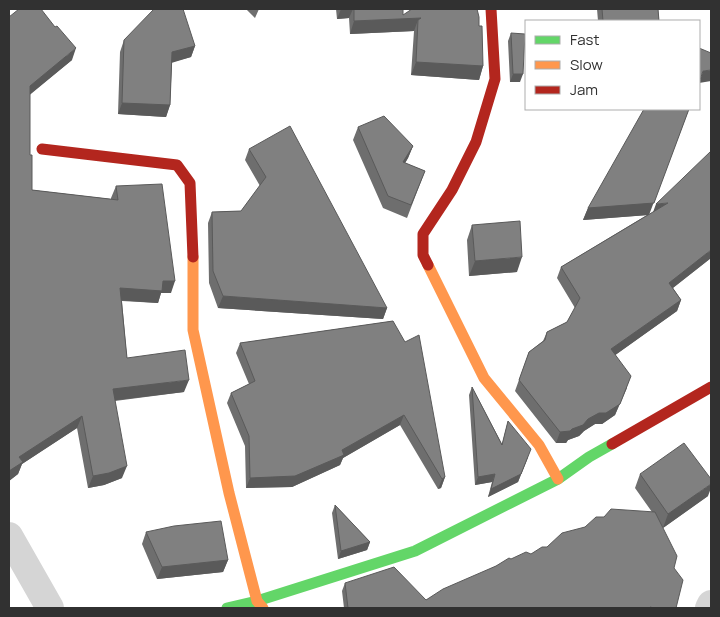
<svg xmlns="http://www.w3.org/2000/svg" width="720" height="617" font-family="Manrope,sans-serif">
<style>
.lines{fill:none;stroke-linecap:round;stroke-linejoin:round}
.street{stroke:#d5d5d5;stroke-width:28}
.fast{stroke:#63d668;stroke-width:11}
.slow{stroke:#ff974d;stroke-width:11}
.jam{stroke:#b3261e;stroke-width:11}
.wall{fill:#6e6e6e}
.shaded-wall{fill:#5a5a5a}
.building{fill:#808080;stroke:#5a5a5a}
</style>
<rect width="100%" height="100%" fill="#fff"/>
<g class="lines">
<!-- street -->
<path class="street" d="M 9,536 L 50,608
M 709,608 L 711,604"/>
<!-- fast -->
<path class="fast" d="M 227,608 L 257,601 L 415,551 L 558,479 L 589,457 L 612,444"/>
<!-- slow -->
<path class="slow" d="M 193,257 L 193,330 L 229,493 L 257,601 L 263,608
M 428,265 L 484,378 L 539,445 L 558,479"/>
<!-- jam -->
<path class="jam" d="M 42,149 L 177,165 L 190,183 L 193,257
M 428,265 L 423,255 L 423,234 L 452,190 L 476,142 L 495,79 L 491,9
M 612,444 L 711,387"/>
</g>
<!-- wall -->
<path class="wall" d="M 246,9 L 259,9 L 255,18 Z
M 336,9 L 403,9 L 403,15 L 479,26 L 483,66 L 479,80 L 411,75 L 414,31 L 350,34 L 349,18 L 337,19 Z
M 597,9 L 658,9 L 659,21 L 598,21 Z
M 9,17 L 72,60 L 30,94 L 30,155 L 32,190 L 111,199 L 111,198 L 116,186 L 171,293 L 161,293 L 158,303 L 122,301 L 127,358 L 184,392 L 115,401 L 122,478 L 104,485 L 88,488 L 77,428 L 22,464 L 18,474 L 9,481 Z
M 511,33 L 520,82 L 510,82 L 508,41 Z
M 124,40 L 195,46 L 191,57 L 172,62 L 170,105 L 166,117 L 118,114 L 120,52 Z
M 358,127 L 413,146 L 408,158 L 405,163 L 425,171 L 407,218 L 383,208 L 353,140 Z
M 249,149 L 387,308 L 383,319 L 218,308 L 209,283 L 208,223 L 212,212 L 241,211 L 260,186 L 245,160 Z
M 588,208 L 650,214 L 711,258 L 673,288 L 681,300 L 677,311 L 615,355 L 627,388 L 615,415 L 602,424 L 595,424 L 584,431 L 579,436 L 568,440 L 566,443 L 556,443 L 515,391 L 529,352 L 543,341 L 547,332 L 567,322 L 575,308 L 557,278 L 561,267 L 647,215 L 583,220 Z
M 472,225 L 517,272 L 469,276 L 467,240 Z
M 393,321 L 445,477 L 441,488 L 438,489 L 400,425 L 343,458 L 340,465 L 292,487 L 246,488 L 245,446 L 227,403 L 231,393 L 249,384 L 236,353 L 240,343 Z
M 472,387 L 502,444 L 508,421 L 528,457 L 518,482 L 488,497 L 492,482 L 475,485 L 469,395 Z
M 640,474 L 708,496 L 663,528 L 661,525 L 674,568 L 676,608 L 344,608 L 342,591 L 345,583 L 426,600 L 511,559 L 531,554 L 547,547 L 604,517 L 652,512 L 635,488 Z
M 335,505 L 370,542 L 367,550 L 338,559 L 332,513 Z
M 146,532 L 228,560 L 223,572 L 157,579 L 142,544 Z"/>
<!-- shaded-wall -->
<path class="shaded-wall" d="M 341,9 L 353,9 L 349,18 L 337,19 Z
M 421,18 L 418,20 L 414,31 L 350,34 L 354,21 Z
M 195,46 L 191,57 L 168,64 L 172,52 Z
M 76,48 L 72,60 L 26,98 L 30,86 Z
M 416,62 L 483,66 L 479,80 L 411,75 Z
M 711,70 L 711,81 L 699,83 L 703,71 Z
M 513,74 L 523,74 L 520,82 L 510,82 Z
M 122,103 L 170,105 L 166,117 L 118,114 Z
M 689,109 L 649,215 L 583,220 L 588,208 Z
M 413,146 L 408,158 L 398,175 L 403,162 Z
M 668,203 L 652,215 L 656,204 Z
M 711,250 L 711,258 L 665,294 L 669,283 Z
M 522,257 L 517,272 L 469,276 L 475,261 Z
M 163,281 L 175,281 L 171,293 L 161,293 L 158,303 L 116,300 L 120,288 Z
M 223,296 L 387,308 L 383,319 L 218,308 Z
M 681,300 L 677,311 L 607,361 L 611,349 Z
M 631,376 L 615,415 L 602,424 L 595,424 L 584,431 L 579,436 L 568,440 L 566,443 L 556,443 L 560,432 L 588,419 Z
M 189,380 L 184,392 L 109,401 L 113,389 Z
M 404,415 L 400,425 L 343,458 L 340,465 L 292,487 L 246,488 L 250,478 L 342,450 Z
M 82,416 L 77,428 L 22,464 L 18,474 L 9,481 L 9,471 L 19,457 Z
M 528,457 L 518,482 L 488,497 L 491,489 Z
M 127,466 L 122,478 L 104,485 L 88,488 L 93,476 Z
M 495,474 L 492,482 L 475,485 L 478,477 Z
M 445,477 L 441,488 L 438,489 L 442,479 Z
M 711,484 L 711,488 L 708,496 L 663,528 L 668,514 Z
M 370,542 L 367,550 L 338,559 L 341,551 Z
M 228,560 L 223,572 L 157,579 L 162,567 Z"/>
<!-- building -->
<path class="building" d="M 19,9 L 41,9 L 55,27 L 57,26 L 76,48 L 30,86 L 30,155 L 32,155 L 32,190 L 118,200 L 116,186 L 162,184 L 175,281 L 163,281 L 162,291 L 120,288 L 127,358 L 185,350 L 189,380 L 113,389 L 127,466 L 109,473 L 93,476 L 82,416 L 19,457 L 23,462 L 9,471 L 9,17 Z
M 154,9 L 183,9 L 195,46 L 172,52 L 170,105 L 122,103 L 124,40 Z
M 354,9 L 403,9 L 403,15 L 412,9 L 477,9 L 479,17 L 479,26 L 482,26 L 483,66 L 416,62 L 418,20 L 421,18 L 354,21 Z
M 602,9 L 658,9 L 659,21 L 603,21 Z
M 511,33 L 525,34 L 523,74 L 513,74 Z
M 699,48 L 711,53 L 711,70 L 703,71 L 699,83 Z
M 644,109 L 689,109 L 654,203 L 588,208 Z
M 384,116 L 413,146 L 403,162 L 425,171 L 411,205 L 388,196 L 358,127 Z
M 290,126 L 387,308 L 223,296 L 213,271 L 212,212 L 241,211 L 266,177 L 249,149 Z
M 711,151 L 711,250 L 669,283 L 681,300 L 611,349 L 631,376 L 620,404 L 606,413 L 599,413 L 588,419 L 583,425 L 572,429 L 570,431 L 560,432 L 519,380 L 529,352 L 545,340 L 547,332 L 567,322 L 580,298 L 561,267 L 668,203 L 656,204 Z
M 520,221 L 522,257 L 475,261 L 472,225 Z
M 393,321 L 405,342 L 419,335 L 445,477 L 442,479 L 404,415 L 342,450 L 344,455 L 295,476 L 250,478 L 249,436 L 231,393 L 255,381 L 240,343 Z
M 472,387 L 502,445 L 508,421 L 531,449 L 521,474 L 491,489 L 495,474 L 478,477 Z
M 684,443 L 711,479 L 711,484 L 668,514 L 640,474 Z
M 335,505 L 370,542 L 341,551 Z
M 611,509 L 655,512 L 677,556 L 674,568 L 683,580 L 676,608 L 654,608 L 650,607 L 651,608 L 348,608 L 345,583 L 394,567 L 426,600 L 443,589 L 496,566 L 509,558 L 511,559 L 526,552 L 531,554 L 542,547 L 547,547 L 562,533 L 585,527 L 596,517 L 604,517 Z
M 221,521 L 228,560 L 162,567 L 146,532 L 174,526 Z"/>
<!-- border -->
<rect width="720" height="617" fill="none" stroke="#313131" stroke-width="20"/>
<!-- legend -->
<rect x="525" y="20" width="175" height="90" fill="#ffffff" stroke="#adadad"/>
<rect x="535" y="36" width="25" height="8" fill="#63d668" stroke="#adadad"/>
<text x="570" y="45" font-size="15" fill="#313131">Fast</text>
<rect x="535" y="61" width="25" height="8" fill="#ff974d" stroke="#adadad"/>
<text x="570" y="70" font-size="15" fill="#313131">Slow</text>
<rect x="535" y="86" width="25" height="8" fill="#b3261e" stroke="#adadad"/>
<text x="570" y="95" font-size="15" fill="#313131">Jam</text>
</svg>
